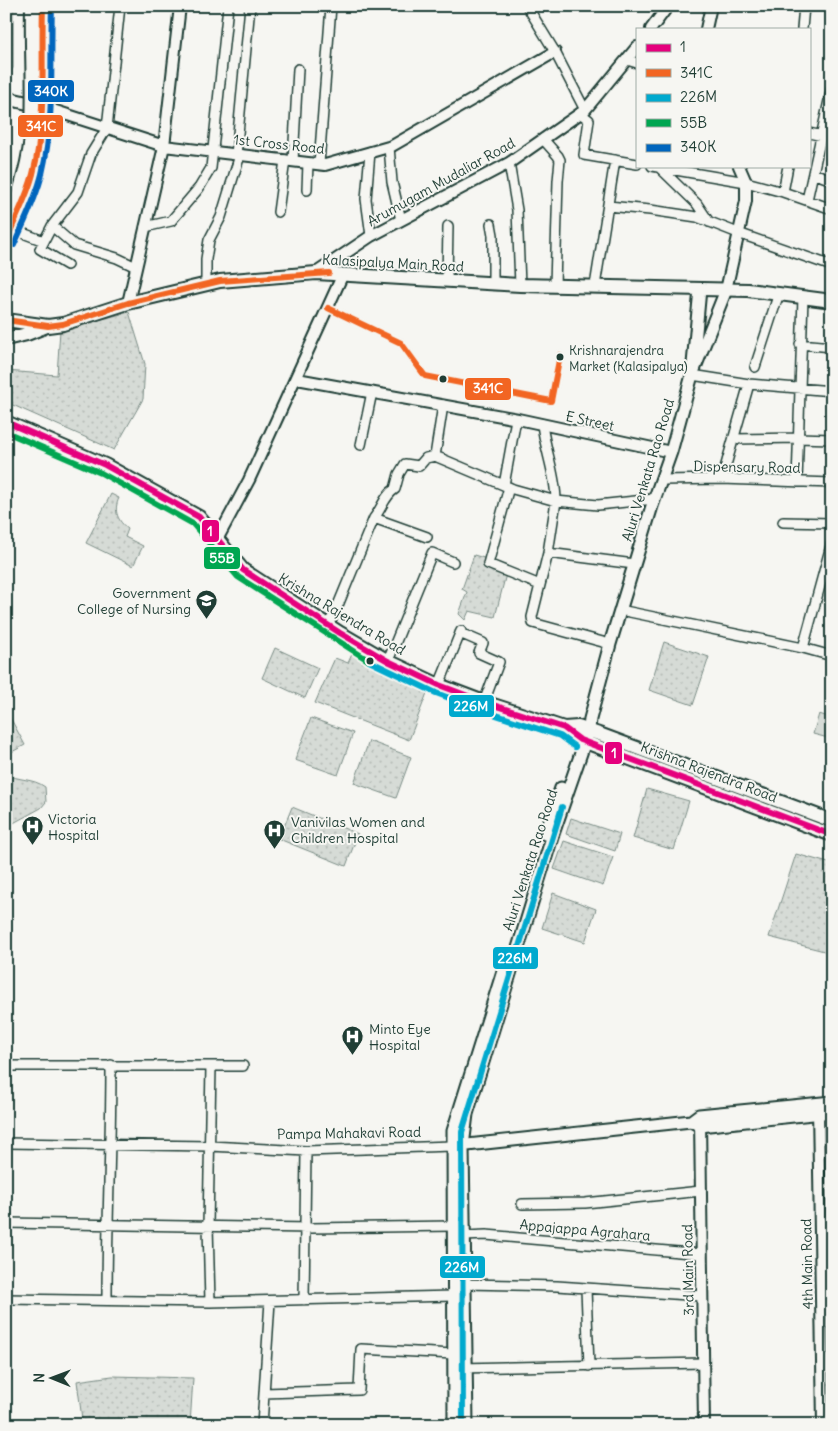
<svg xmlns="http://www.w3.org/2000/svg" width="838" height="1431" font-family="Delius,sans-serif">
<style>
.green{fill:url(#green-dots);stroke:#7a8c85}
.pitch{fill:#d6dbd6;stroke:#7a8c85}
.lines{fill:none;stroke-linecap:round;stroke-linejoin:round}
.minor-casing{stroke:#1f3d34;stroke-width:12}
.tertiary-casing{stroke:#1f3d34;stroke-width:14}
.secondary-casing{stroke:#1f3d34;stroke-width:15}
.primary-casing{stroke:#1f3d34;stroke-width:16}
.minor{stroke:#f6f6f2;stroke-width:9}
.tertiary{stroke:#f6f6f2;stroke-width:10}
.secondary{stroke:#f6f6f2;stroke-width:11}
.primary{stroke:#f6f6f2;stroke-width:12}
.trunk-bridge-casing{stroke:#1f3d34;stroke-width:18;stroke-linecap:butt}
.trunk-bridge{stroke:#f6f6f2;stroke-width:14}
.bus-1-casing{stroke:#f6f6f2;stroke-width:10}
.bus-2-casing{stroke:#f6f6f2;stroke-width:10}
.bus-3-casing{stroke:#f6f6f2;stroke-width:10}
.bus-4-casing{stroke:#f6f6f2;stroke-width:10}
.bus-5-casing{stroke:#f6f6f2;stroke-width:10}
.bus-1{stroke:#e5007d;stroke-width:6}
.bus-2{stroke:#f26522;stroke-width:6}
.bus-3{stroke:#00a9ce;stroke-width:6}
.bus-4{stroke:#00a651;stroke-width:6}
.bus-5{stroke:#0065bd;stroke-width:6}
.bus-dot{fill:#1f3d34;stroke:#f6f6f2;stroke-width:2}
.labels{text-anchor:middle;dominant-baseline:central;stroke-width:4;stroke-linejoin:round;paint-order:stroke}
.bus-label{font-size:13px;fill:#1f3d34;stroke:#f6f6f2;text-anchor:start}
.street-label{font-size:14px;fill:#1f3d34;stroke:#f6f6f2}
.poi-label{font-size:14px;fill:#1f3d34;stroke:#f6f6f2;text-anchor:start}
.line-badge{stroke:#f6f6f2;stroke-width:2}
.badge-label{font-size:14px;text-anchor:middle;font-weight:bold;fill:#fff}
</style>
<defs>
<pattern id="green-dots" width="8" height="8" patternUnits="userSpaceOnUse" patternTransform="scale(1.25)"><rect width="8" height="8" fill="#d6dbd6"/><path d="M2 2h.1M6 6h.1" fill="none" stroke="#b7bdb8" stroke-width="1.8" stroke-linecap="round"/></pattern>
</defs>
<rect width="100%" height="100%" fill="#f6f6f2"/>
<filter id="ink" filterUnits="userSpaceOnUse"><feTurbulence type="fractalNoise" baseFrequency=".02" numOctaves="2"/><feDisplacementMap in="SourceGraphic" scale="10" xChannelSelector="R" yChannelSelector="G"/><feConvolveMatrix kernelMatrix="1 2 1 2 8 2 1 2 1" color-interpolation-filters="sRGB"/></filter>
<g filter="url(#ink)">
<!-- green -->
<path class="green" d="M 6,6 L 13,6 L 13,68 L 6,79 Z
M 129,312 L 145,364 L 143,399 L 114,450 L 6,402 L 6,371 L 57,375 L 60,330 Z
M 111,494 L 119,498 C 113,511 118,521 128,529 L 125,537 L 143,546 L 133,566 L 86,543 Z
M 474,555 L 487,559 L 506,574 L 495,617 L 469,611 L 465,620 L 459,614 L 467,592 L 462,589 Z
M 664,642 L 709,657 L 693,705 L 649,690 Z
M 275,648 L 318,668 L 305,698 L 262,678 Z
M 353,652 L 427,693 L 409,740 L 315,703 L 335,658 L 348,663 Z
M 6,710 L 25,745 L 6,755 Z
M 311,718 L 353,733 L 338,775 L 295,760 Z
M 369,741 L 411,757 L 396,798 L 354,783 Z
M 6,774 C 19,781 33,778 45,787 L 46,802 L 41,808 L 6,827 Z
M 647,789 L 689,801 L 674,850 L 633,838 Z
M 292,807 L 358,834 L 346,866 L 279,839 Z
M 571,818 L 620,834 L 615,851 L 566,834 Z
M 564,841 L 613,857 L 603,886 L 554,869 Z
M 796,854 L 832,864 L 832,953 L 769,937 Z
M 553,893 L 596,909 L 585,942 L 542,928 Z
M 112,1376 L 193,1378 L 190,1425 L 99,1425 L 82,1419 L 77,1381 Z"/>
<!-- pitch -->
<path class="pitch" d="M 819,714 L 832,718 L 832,739 L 813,734 Z"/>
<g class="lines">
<defs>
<path id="minor" d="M 527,6 L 555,52 L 585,110
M 802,29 L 804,6
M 627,60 L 637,63
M 580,113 L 589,120 L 584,155 L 637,164
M 809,133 L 832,138
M 543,139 L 558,156 L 560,160 L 558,181 L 555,285
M 389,147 L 392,182 L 401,220
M 370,152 L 366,199 L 371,236
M 236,155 L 250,6
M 293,161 L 298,69
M 509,163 L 517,210 L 520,285
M 319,164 L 331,6
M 652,166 L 746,182 L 783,192 L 832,209
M 660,168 L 697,204 L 709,222
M 813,173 L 832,180
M 307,190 L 308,163
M 783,192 L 788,166
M 807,200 L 832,87
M 608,206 L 650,210 L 697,217 L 738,233 L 832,266
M 278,212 L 285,160
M 491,224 L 493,235 L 493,283
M 52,226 L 74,245 L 117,258 L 136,267
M 145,227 L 171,221 L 199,188 L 211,168 L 228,6
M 12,229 L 44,241
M 67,265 L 40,249 L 52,226 L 78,192 L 91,154 L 107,128 L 120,6
M 447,280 L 448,226
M 206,284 L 206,259 L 209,240 L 221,217 L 240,155
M 595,286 L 615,160
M 800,344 L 832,347
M 755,367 L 779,293
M 692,375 L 749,384 L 832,391
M 443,405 L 435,456 L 513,489 L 556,501 C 556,475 545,450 542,424
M 734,439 L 798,438 L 832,439
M 361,445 L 372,392
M 722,479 L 749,384
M 662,480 L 722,479 L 832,483
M 797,482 L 803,297
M 504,485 L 516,419
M 509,487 L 488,564 L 540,585
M 374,518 L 427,537
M 783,522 L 832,523
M 548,553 L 634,564
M 620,610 L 803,648 L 832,656
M 327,625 L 334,615 L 374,518 C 382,508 385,495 395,489 L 399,474 L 405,464 L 419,466 L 426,458 L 435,456
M 460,633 L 483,643 L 479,653 L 499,662 L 484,702
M 610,644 L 533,623 L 532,617 L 548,553 L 556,501 L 598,505 L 654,499
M 803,648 L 832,542
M 388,661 L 432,553 L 453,562
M 439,685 L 461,631
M 6,1066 L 211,1066 L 208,1226 L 210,1302
M 211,1066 L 243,1066
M 6,1143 L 210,1146 L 306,1151 L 452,1146
M 522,1204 L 585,1203 L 701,1191
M 6,1223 L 311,1228 L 453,1226
M 465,1236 L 486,1235 L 702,1254
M 465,1284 L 557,1286 L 702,1296
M 586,1289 L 589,1366
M 6,1299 L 210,1302 L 453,1296
M 107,1300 C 107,1222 111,1143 111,1065
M 304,1300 L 306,1151
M 461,1368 L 703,1363
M 264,1393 L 359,1390 L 361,1349 L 453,1354
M 262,1425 L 270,1301"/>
<path id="tertiary" d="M 651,29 L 668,6
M 706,29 L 711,6
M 40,106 L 164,146 L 325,165 L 392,146 L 555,52
M 316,273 L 371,236 L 509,163 L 585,110 L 637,47
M 726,290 L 746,201 L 746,182 L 739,166
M 128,303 L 164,146 L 180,6
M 297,379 L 518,419 L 671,452
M 218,538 L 249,480 L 343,274
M 818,1107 L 823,1425
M 700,1119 L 704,1425"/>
<path id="secondary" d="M 693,364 L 700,289
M 545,834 L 561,788
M 691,1121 L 700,1126 L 832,1112
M 458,1146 L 691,1121 L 699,1115 L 832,1102
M 454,1425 L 453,1131 L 508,955
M 467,1425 L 463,1146 L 467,1114 L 553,834 L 589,730 L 590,719 L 610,644 L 652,506 L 671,452 L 692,375 L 726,290"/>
<path id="primary" d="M 6,98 L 40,106
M 40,99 L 43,6
M 6,242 L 15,220
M 6,320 L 48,326 L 63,324 L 128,303 L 220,281 L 316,273 L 520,285 L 748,290 L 832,301
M 6,339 L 27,334 L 47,326
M 6,422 L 105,465 L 199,517 L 243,570 L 340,633 L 388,661 L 439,685 L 484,702 L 564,728 L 580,740 L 832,835
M 564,728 L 578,727 L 602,735 L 832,821"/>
</defs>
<!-- minor casing -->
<use href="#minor" class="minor-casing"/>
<!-- tertiary casing -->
<use href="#tertiary" class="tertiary-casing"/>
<!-- secondary casing -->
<use href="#secondary" class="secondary-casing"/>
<!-- primary casing -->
<use href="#primary" class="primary-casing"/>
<!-- minor -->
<use href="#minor" class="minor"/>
<!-- tertiary -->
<use href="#tertiary" class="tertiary"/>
<!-- secondary -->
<use href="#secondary" class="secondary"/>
<!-- primary -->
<use href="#primary" class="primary"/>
<defs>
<path id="trunk-bridge" d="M 6,230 C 20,197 31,161 33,126 C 35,86 32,46 33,6"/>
</defs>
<!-- trunk-bridge casing -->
<use href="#trunk-bridge" class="trunk-bridge-casing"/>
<!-- trunk-bridge -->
<use href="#trunk-bridge" class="trunk-bridge"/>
<defs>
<path id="bus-1" d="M 6,422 L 105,465 L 199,517 L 243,570 L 340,633 L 388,661 L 439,685 L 484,702 L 564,728 L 580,740 L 832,835"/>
<path id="bus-2" d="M 6,241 C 15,219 27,197 33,174 C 47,120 41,61 43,6
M 328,308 L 401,343 L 425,376 L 551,401 L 560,355
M 6,320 L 48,326 L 63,324 L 128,303 L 220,281 L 329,273"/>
<path id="bus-3" d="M 369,661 L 436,693 L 481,710 L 560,736 L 575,747
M 463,1425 L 462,1132 L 562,807"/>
<path id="bus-4" d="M 6,432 L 101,473 L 193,524 L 238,577 L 368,660"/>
<path id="bus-5" d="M 14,245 C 24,222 36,199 42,174 C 55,120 50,62 52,6"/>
</defs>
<!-- bus-1 casing -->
<use href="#bus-1" class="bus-1-casing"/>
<!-- bus-2 casing -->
<use href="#bus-2" class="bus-2-casing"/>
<!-- bus-3 casing -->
<use href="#bus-3" class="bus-3-casing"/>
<!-- bus-4 casing -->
<use href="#bus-4" class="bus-4-casing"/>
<!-- bus-5 casing -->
<use href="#bus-5" class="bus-5-casing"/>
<!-- bus-1 -->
<use href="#bus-1" class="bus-1"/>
<!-- bus-2 -->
<use href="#bus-2" class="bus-2"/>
<!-- bus-3 -->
<use href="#bus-3" class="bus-3"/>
<!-- bus-4 -->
<use href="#bus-4" class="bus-4"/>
<!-- bus-5 -->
<use href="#bus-5" class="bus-5"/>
</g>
</g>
<!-- icons -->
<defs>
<symbol id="university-pin" viewBox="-11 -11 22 30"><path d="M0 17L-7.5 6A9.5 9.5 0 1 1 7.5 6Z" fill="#1f3d34" stroke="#f6f6f2"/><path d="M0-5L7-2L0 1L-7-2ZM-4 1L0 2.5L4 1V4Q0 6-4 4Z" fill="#fff"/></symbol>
<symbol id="hospital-pin" viewBox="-11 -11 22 30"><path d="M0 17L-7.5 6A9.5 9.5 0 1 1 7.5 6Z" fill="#1f3d34" stroke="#f6f6f2"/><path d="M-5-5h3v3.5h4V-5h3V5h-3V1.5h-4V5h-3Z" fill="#fff"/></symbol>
</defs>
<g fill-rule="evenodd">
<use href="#university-pin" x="194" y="588" width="25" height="34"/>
<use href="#hospital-pin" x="20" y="814" width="25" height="34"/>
<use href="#hospital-pin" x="262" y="818" width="25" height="34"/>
<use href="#hospital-pin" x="340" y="1024" width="25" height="34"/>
</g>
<!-- markers -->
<g class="bus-dot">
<circle cx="560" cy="357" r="4.5"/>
<circle cx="443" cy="379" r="4.5"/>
<circle cx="370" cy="661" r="4.5"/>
</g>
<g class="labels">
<!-- bus labels -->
<g class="bus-label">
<text x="569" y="350">Krishnarajendra<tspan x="569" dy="16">Market (Kalasipalya)</tspan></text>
</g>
<!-- street labels -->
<g class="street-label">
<text transform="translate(279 144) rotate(6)">1st Cross Road</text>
<text transform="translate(441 182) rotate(-29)">Arumugam Mudaliar Road</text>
<text transform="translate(393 263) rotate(3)">Kalasipalya Main Road</text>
<text transform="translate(590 421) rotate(12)">E Street</text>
<text transform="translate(747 467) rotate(1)">Dispensary Road</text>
<text transform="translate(648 470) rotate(-73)">Aluri Venkata Rao Road</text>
<text transform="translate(342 614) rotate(31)">Krishna Rajendra Road</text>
<text transform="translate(709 772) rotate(21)">Krishna Rajendra Road</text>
<text transform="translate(530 860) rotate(-72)">Aluri Venkata Rao Road</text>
<text transform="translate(349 1133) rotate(-1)">Pampa Mahakavi Road</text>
<text transform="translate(585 1230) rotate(5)">Appajappa Agrahara</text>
<text transform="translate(807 1264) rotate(-91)">4th Main Road</text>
<text transform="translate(688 1270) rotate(-91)">3rd Main Road</text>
</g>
<!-- poi labels -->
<g class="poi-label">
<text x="191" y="593" text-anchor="end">Government<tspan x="191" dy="16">College of Nursing</tspan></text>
<text x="48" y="819">Victoria<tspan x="48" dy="16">Hospital</tspan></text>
<text x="291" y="822">Vanivilas Women and<tspan x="291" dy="16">Children Hospital</tspan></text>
<text x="369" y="1029">Minto Eye<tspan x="369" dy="16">Hospital</tspan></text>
</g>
</g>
<g class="line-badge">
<rect x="27" y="79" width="48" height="24" rx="5" fill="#0065bd"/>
<rect x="17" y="114" width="47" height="24" rx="5" fill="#f26522"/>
<rect x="464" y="377" width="48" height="24" rx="5" fill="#f26522"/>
<rect x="201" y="519" width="19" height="24" rx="5" fill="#e5007d"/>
<rect x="203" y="546" width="38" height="24" rx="5" fill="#00a651"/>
<rect x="448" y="694" width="47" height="24" rx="5" fill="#00a9ce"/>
<rect x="604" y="741" width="19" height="24" rx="5" fill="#e5007d"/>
<rect x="492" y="946" width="47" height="24" rx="5" fill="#00a9ce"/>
<rect x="439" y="1255" width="47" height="24" rx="5" fill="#00a9ce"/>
</g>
<g class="badge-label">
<text x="51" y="96">340K</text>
<text x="41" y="131">341C</text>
<text x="488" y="393">341C</text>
<text x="210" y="536">1</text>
<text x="222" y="563">55B</text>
<text x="471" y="711">226M</text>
<text x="614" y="758">1</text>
<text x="515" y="963">226M</text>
<text x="462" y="1272">226M</text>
</g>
<!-- margin -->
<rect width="838" height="1431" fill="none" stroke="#f6f6f2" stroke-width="25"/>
<rect x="12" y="12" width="813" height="1406" fill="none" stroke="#1f3d34" stroke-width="2" filter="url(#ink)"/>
<!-- legend -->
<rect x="636" y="28" width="175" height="140" fill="#f6f6f2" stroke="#a0aca6"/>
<rect x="646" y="44" width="25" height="8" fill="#e5007d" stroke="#a0aca6"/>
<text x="680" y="52" font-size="15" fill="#1f3d34">1</text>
<rect x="646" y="69" width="25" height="8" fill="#f26522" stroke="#a0aca6"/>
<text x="680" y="78" font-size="15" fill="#1f3d34">341C</text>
<rect x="646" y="94" width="25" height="8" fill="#00a9ce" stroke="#a0aca6"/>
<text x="680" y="102" font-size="15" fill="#1f3d34">226M</text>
<rect x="646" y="119" width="25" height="8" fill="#00a651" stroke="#a0aca6"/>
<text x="680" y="128" font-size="15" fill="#1f3d34">55B</text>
<rect x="646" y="144" width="25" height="8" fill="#0065bd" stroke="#a0aca6"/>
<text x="680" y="152" font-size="15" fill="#1f3d34">340K</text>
<!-- north arrow -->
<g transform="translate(52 1378) rotate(271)" stroke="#f6f6f2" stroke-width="4" paint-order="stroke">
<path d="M0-4L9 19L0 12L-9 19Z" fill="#1f3d34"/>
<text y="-8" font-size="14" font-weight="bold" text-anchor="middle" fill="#1f3d34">N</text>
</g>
</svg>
